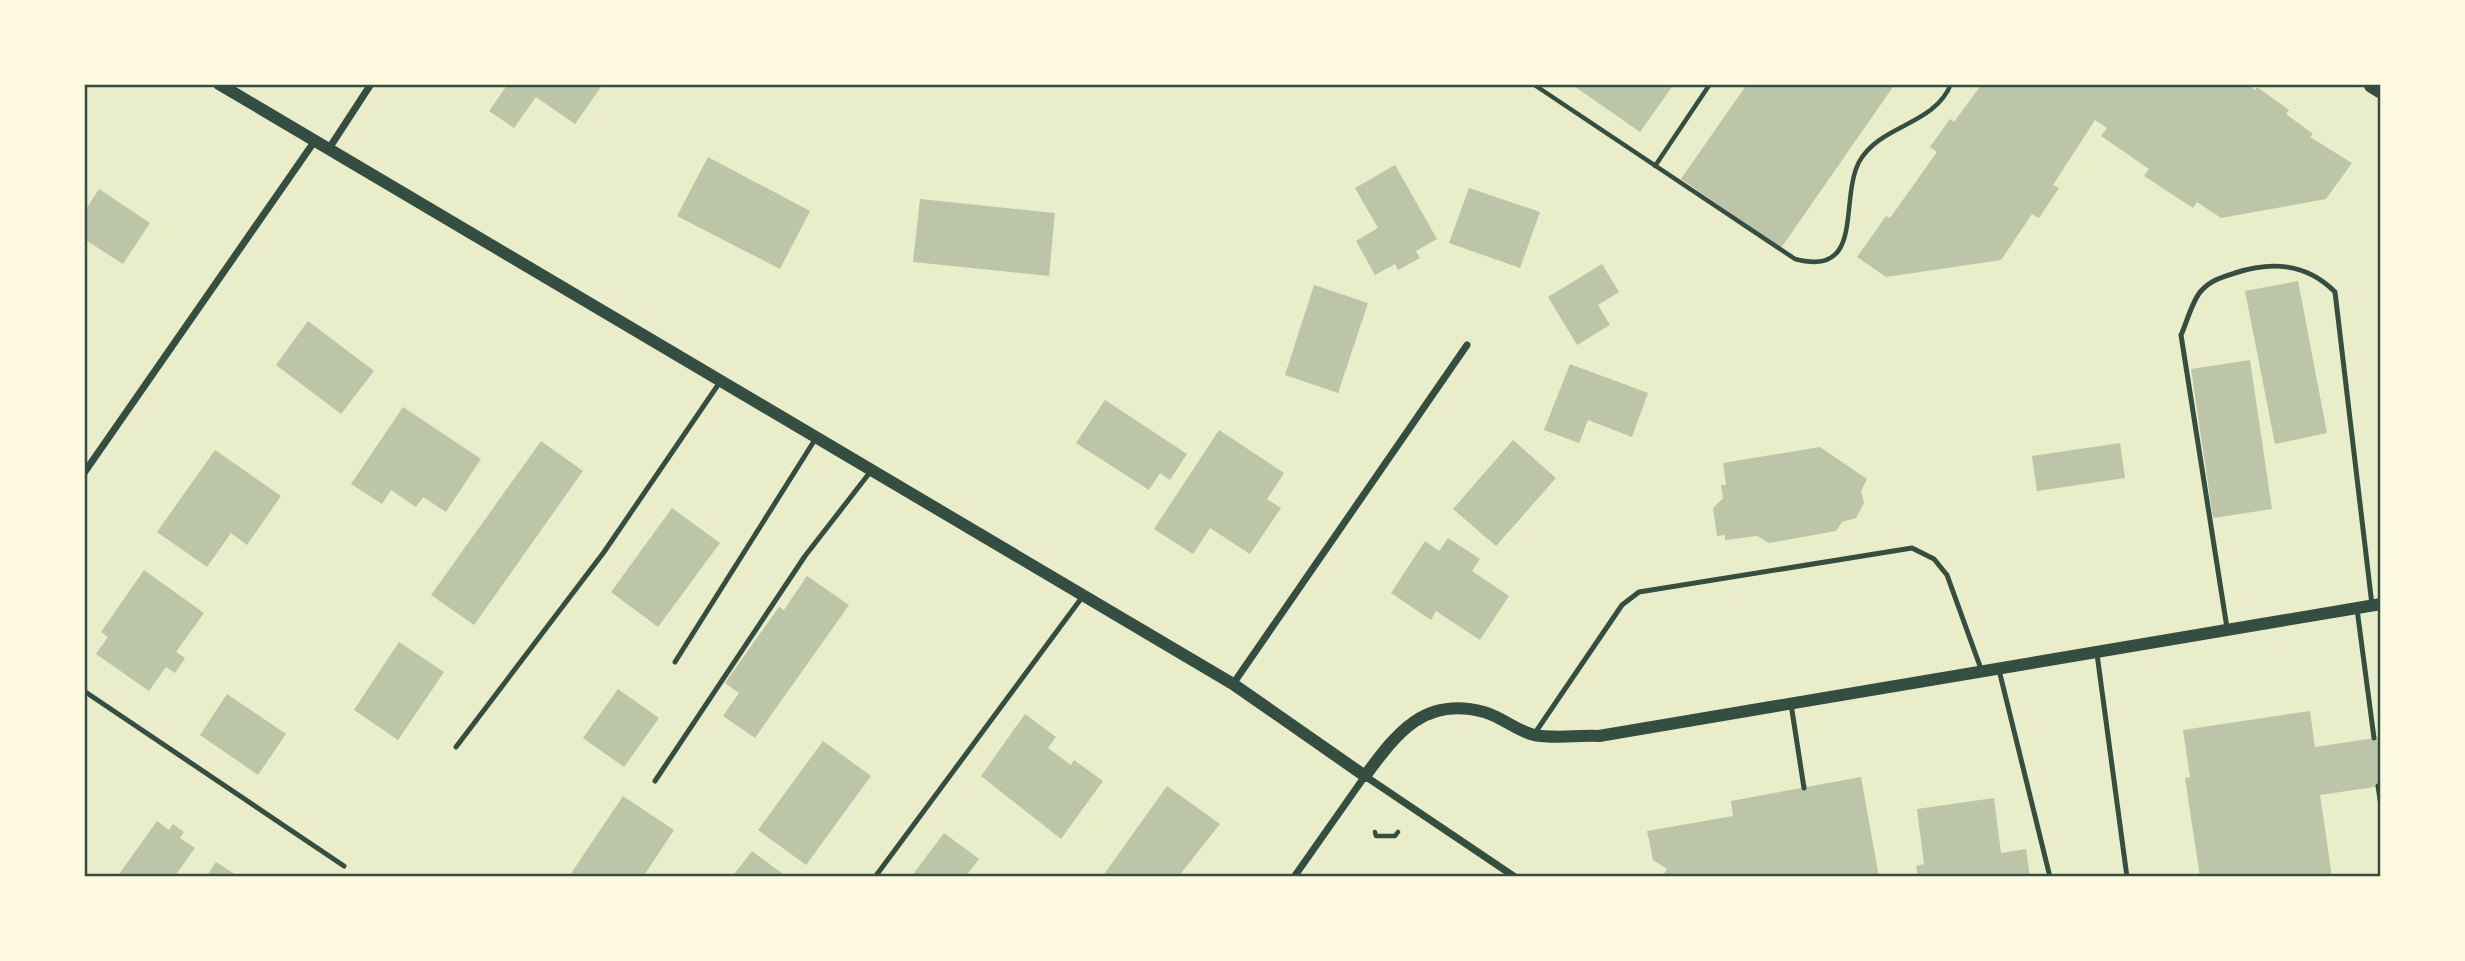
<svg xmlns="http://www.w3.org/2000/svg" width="2465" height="961" font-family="Spectral,serif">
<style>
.building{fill:#bcc5a7}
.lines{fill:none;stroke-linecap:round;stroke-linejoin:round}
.path{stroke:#344e41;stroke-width:4.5}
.service{stroke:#344e41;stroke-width:5}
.minor{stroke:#344e41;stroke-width:7}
.tertiary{stroke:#344e41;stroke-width:12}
.trunk{stroke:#344e41;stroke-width:19}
.neatline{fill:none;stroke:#344e41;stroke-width:2.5}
</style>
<rect width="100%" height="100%" fill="#e9edc9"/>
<!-- building -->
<path class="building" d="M 508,84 L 603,84 L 575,124 L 536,97 L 514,128 L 489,111 Z
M 1571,84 L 1674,84 L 1640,132 Z
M 1747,84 L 1895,84 L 1781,248 L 1681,179 Z
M 1982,84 L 2246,84 L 2255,90 L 2257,87 L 2289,110 L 2286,114 L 2313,134 L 2310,137 L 2352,163 L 2326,199 L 2221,218 L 2197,202 L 2193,208 L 2144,176 L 2149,169 L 2101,136 L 2107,128 L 2095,120 L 2053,185 L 2059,188 L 2039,218 L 2032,214 L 2001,260 L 1886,277 L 1857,257 L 1886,216 L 1890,218 L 1937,152 L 1930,147 L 1950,119 L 1954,122 Z
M 708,157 L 810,211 L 780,269 L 677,216 Z
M 1395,165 L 1437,239 L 1416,251 L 1420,258 L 1398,270 L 1395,264 L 1375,275 L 1356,241 L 1378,228 L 1355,188 Z
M 1469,188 L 1540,212 L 1520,268 L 1449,243 Z
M 99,189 L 150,223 L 123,264 L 84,239 L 84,212 Z
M 920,199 L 1055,213 L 1049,276 L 913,262 Z
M 1602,264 L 1619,292 L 1598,305 L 1610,325 L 1577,345 L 1548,297 Z
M 2298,281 L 2327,433 L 2275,444 L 2245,291 Z
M 1314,285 L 1368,303 L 1338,393 L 1285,375 Z
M 308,321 L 374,371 L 341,414 L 276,365 Z
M 2250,360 L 2272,509 L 2213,518 L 2191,369 Z
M 1570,364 L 1648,393 L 1632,437 L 1588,420 L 1579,443 L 1544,430 Z
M 1105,400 L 1187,454 L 1170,480 L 1160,473 L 1149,490 L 1076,443 Z
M 403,407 L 481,459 L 446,512 L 423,497 L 416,507 L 391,490 L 382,504 L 351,484 Z
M 1219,430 L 1284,473 L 1267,499 L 1281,508 L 1250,554 L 1210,528 L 1193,554 L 1154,529 Z
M 1513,440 L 1556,478 L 1496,546 L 1453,509 Z
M 541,441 L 583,471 L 474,625 L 431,595 Z
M 2120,443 L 2125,478 L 2037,491 L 2032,456 Z
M 1820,447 L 1867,479 L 1861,491 L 1864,503 L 1856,518 L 1842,522 L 1836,531 L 1769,543 L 1757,536 L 1725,540 L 1725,535 L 1717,536 L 1713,508 L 1723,498 L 1721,485 L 1726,485 L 1723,463 Z
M 215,450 L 281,496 L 247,545 L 231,533 L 207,567 L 157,532 Z
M 672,508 L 720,543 L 658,627 L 611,592 Z
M 1448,538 L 1480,559 L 1472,571 L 1509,596 L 1480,640 L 1436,611 L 1431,620 L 1391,593 L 1425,541 L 1439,551 Z
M 144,570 L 204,613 L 176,652 L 185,658 L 175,673 L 166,667 L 149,691 L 96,654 L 108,637 L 101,632 Z
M 807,576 L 849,605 L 755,738 L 723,716 L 739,693 L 725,683 L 779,607 L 784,610 Z
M 399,642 L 444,672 L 398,740 L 354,710 Z
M 618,689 L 659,718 L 624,767 L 583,738 Z
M 227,694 L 286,734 L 258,775 L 200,735 Z
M 2310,711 L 2315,747 L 2381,737 L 2381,786 L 2320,795 L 2332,877 L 2200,877 L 2185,778 L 2190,777 L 2183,730 Z
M 1025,714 L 1056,737 L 1048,748 L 1071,765 L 1074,760 L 1103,781 L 1061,839 L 981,776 Z
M 823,741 L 871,776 L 806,865 L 758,830 Z
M 1861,777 L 1879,877 L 1662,877 L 1667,869 L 1653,860 L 1647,831 L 1733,816 L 1731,801 Z
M 1167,786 L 1220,824 L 1178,877 L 1102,877 Z
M 623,796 L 674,830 L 643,877 L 572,877 L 570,875 Z
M 1994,798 L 2001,853 L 2026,849 L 2030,877 L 1918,877 L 1916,866 L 1924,864 L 1917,809 Z
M 157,821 L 169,830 L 173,824 L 184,832 L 180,838 L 195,848 L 174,877 L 117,877 Z
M 944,833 L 979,859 L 965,877 L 911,877 Z
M 752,851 L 787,877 L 732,877 Z
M 216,862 L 239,877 L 206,877 Z"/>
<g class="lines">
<!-- path -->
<path class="path" d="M 1533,84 L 1795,259 C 1865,278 1839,201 1859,162 C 1880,124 1934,126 1951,84
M 1655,166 L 1710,84
M 1375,832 L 1376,836 L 1395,836 L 1398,832"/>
<!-- service -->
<path class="service" d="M 2357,609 L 2374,738
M 2227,628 L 2181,335 C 2187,322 2192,301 2201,291 C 2211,280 2222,277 2235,273 C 2272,261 2306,263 2335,292 L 2372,605
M 2097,654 L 2127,877
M 675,662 L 816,438
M 1999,670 L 2050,877
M 84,691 L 344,866
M 1791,704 L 1804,788
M 1535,733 L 1622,605 L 1639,592 L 1912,548 L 1934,559 L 1947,575 L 1981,669
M 456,747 L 604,552 L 720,382
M 655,781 L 805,556 L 871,471
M 2378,786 L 2381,806
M 875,877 L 1083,596"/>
<!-- minor -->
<path class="minor" d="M 328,150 L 371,84
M 84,473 L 314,142
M 1233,684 L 1467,345
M 1294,877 L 1365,776 L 1515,877"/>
<!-- tertiary -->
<path class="tertiary" d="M 219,84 L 1233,684 L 1365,776 C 1397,733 1424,696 1484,712 C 1502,717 1517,731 1534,735 C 1554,739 1579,735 1599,736 L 2381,604"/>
<!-- trunk -->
<path class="trunk" d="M 2373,84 L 2381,89"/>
</g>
<!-- border -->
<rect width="2465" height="961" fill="none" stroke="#fefae0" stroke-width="172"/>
<rect x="86" y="86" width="2293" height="789" class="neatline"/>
</svg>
